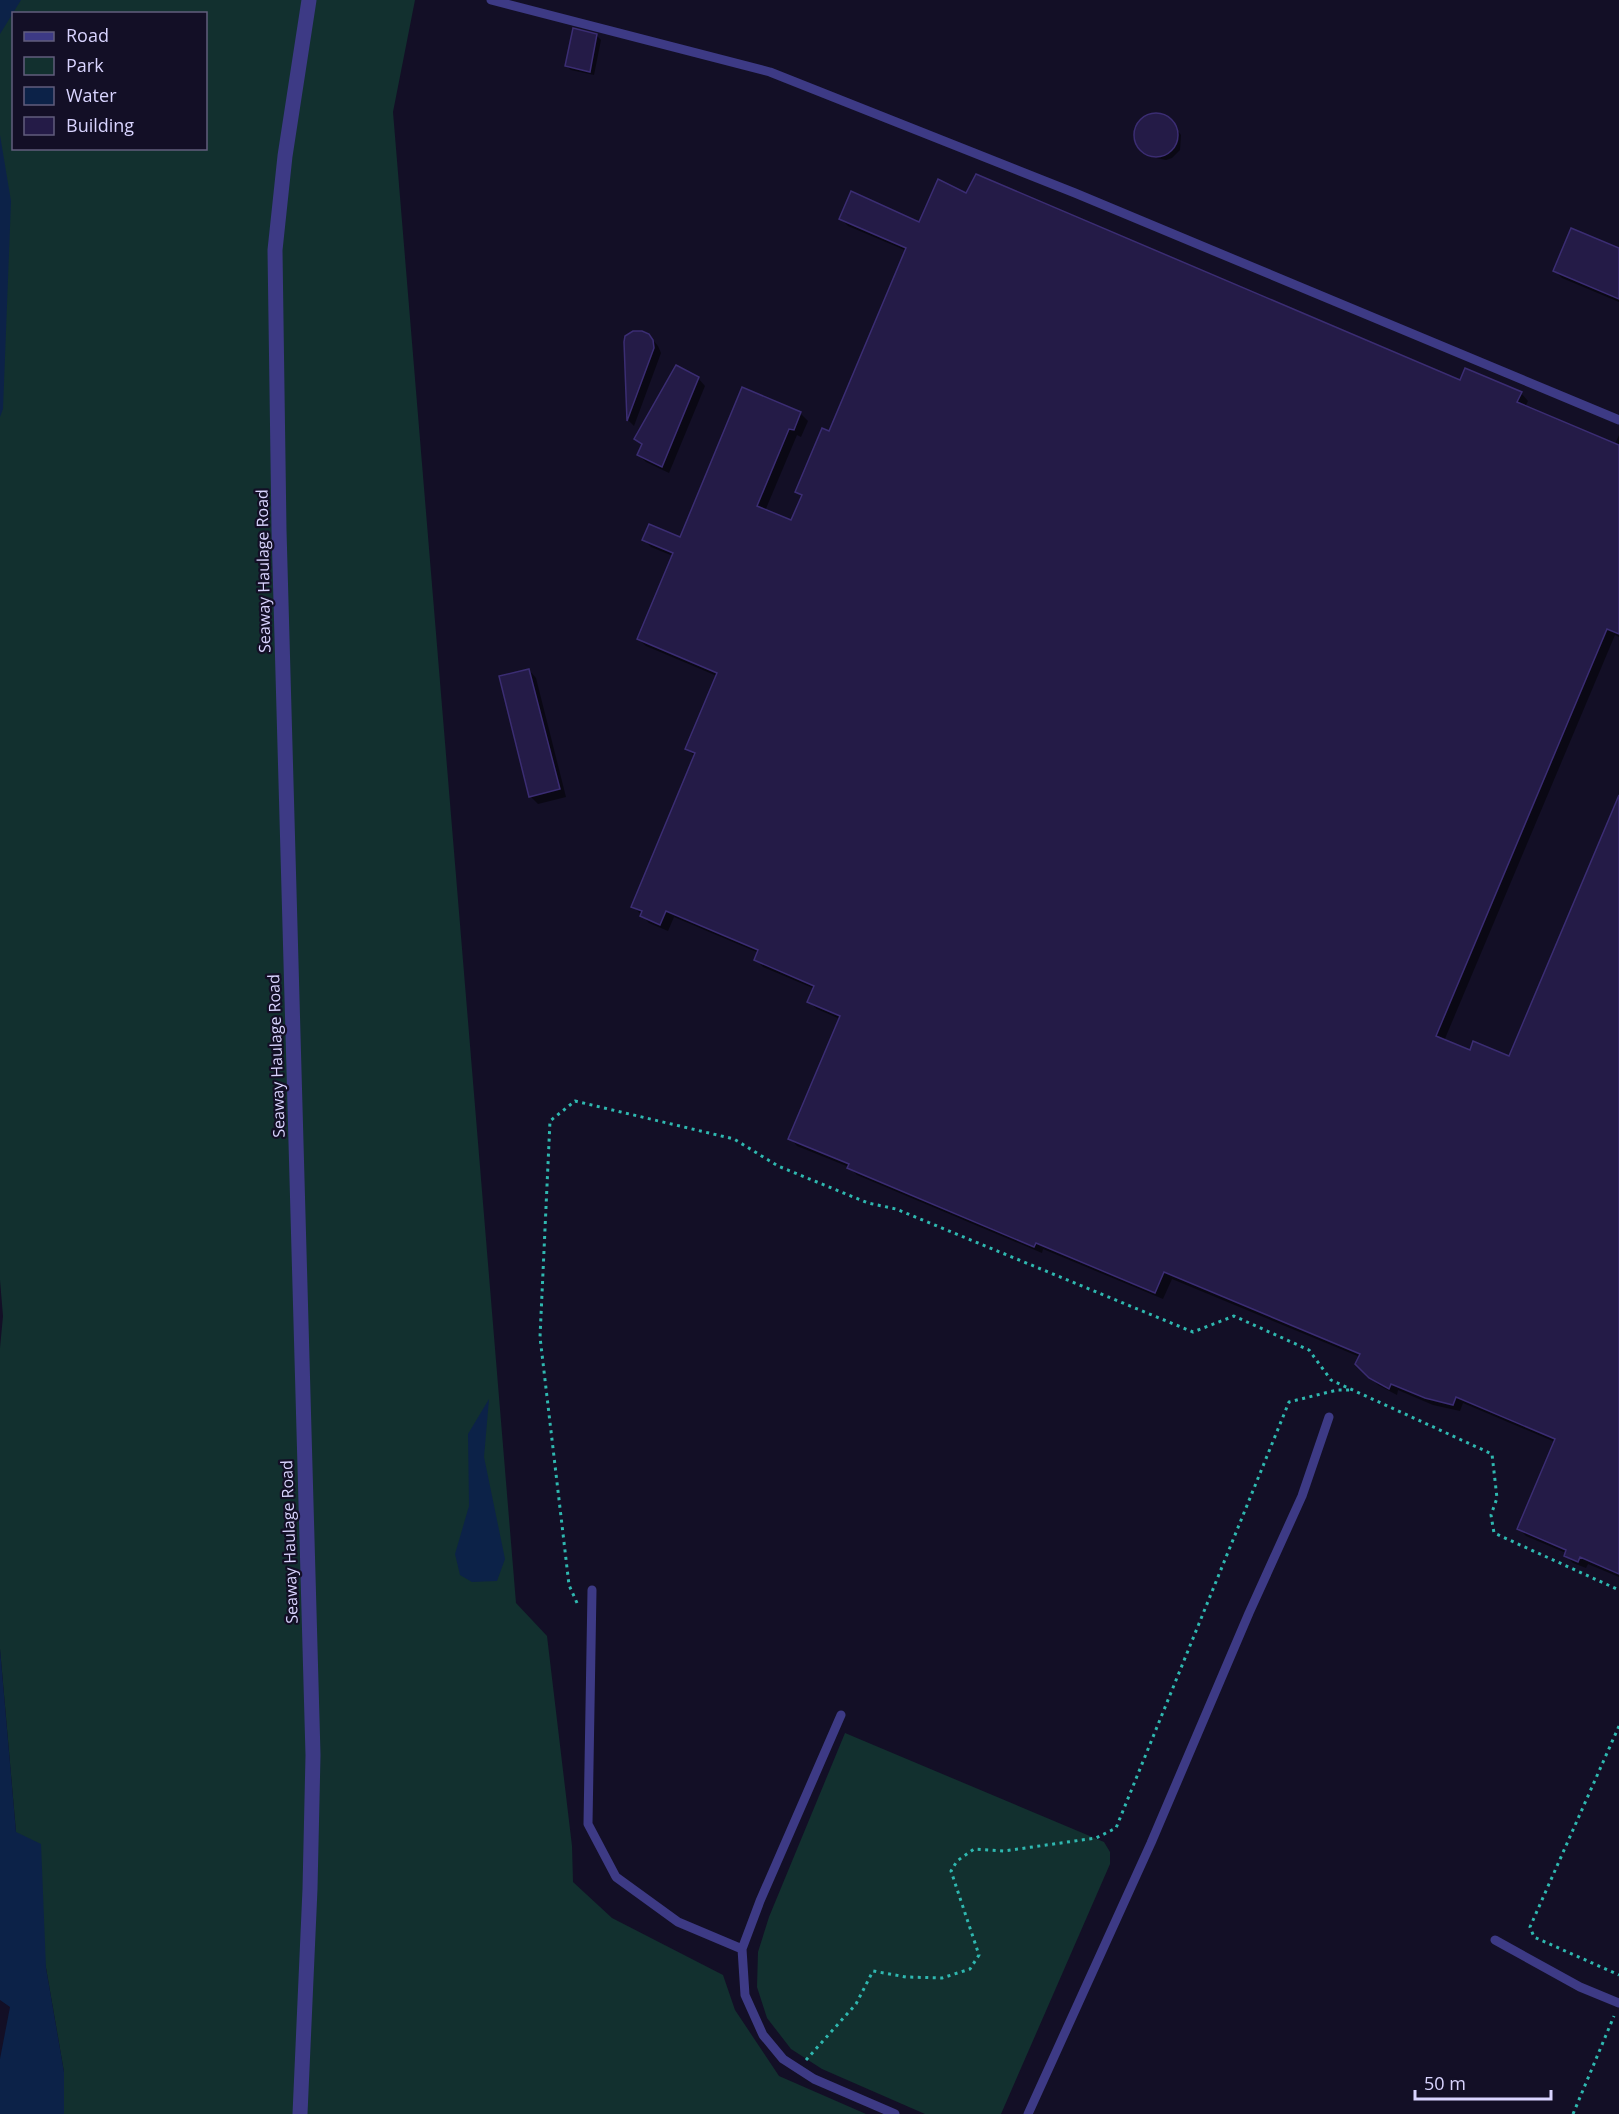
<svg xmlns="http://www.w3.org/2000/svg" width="1619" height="2114" font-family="'Open Sans',sans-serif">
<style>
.green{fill:#12302f;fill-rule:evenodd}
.water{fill:#0c2248}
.shadow{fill:#0007}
.building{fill:#241b47;stroke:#3b2d73;stroke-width:1.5}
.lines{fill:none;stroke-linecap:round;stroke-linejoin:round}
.path{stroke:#2fb8b0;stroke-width:3;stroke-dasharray:3 4.5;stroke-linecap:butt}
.service{stroke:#3d3a85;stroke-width:9}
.minor{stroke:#3d3a85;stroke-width:15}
.labels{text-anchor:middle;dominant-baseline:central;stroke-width:4.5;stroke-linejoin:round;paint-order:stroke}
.street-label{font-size:16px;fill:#d9d4ff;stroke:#130f26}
</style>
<rect width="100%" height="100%" fill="#130f26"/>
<!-- green -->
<path class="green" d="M 0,0 L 415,0 L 393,112 L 516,1603 L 547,1636 L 572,1846 L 573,1882 L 612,1918 L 723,1975 L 735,2010 L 779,2076 L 866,2114 L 64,2114 L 64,2072 L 46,1968 L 16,1832 L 0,1649 L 0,1348 L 3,1316 L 0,1280 ZM 14,14 L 206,14 L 206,148 L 14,148 Z
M 845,1733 L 1104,1842 L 1110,1852 L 1110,1864 L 1001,2114 L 925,2114 L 822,2069 L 791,2049 L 767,2018 L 757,1987 L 758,1952 L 769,1917 Z"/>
<!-- water -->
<path class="water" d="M 0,0 L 21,0 L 0,34 Z
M 0,135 L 11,201 L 3,409 L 0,417 Z
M 489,1399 L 484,1457 L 505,1559 L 497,1581 L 472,1582 L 460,1575 L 455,1554 L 469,1506 L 468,1434 Z
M 0,1649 L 16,1832 L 41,1844 L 46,1968 L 64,2072 L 64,2114 L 0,2114 L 0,2059 L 10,2007 L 0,2000 Z"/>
<!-- shadow -->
<path class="shadow" d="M 574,30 L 597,36 L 601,40 L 594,75 L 571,70 L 566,66 Z
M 1156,115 L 1164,117 L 1171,122 L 1181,135 L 1180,150 L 1172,158 L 1166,160 L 1151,157 L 1140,148 L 1136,140 L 1137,127 L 1147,117 Z
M 967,195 L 1461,381 L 1521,393 L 1528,401 L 1525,407 L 1615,444 L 1619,435 L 1619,637 L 1615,635 L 1444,1041 L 1470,1052 L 1510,1058 L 1619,808 L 1619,1577 L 1588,1564 L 1586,1568 L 1573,1563 L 1565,1555 L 1566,1553 L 1526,1536 L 1519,1529 L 1555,1442 L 1463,1403 L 1460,1411 L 1433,1405 L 1398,1390 L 1397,1395 L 1378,1385 L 1370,1377 L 1360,1357 L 1172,1279 L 1163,1299 L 1043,1249 L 1042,1253 L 857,1175 L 849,1167 L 797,1146 L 790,1138 L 840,1019 L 817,1009 L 809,1002 L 815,989 L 763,967 L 756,960 L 759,953 L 674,917 L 668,931 L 649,923 L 633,906 L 694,756 L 687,748 L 717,676 L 646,646 L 638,639 L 673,556 L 651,547 L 644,540 L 680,539 L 800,413 L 808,421 L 801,437 L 797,435 L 765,511 L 792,522 L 803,498 L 797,492 L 830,433 L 907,251 L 848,226 L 840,218 L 919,224 Z
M 1619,251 L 1619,302 L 1562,278 L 1555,271 Z
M 626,337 L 651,338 L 658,346 L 661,353 L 634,426 L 628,420 Z
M 698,378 L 705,386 L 669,473 L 646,462 L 639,455 L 643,446 L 635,439 Z
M 529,670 L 536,678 L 566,797 L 538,804 L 530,796 Z"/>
<!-- building -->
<path class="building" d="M 573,28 L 597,34 L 590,72 L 565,66 Z
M1134 135a22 22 0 1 1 44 0a22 22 0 1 1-44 0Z
M 976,174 L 1460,380 L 1465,368 L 1522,392 L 1517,402 L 1619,445 L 1619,634 L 1607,629 L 1436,1036 L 1470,1050 L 1473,1041 L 1509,1056 L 1619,795 L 1619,1574 L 1580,1557 L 1578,1562 L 1564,1556 L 1566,1550 L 1517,1529 L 1555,1439 L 1456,1397 L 1453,1405 L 1425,1398 L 1391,1384 L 1389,1389 L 1369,1378 L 1355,1364 L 1360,1354 L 1164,1272 L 1155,1293 L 1036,1243 L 1034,1247 L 847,1168 L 849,1164 L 788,1139 L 840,1016 L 807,1002 L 814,986 L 754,960 L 758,950 L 666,911 L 660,925 L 640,916 L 642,911 L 631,907 L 695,753 L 685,749 L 717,673 L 637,639 L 673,553 L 642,540 L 649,524 L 680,537 L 742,387 L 801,412 L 794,430 L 789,429 L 757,506 L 791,520 L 802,495 L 795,492 L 822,428 L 829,431 L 906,248 L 839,219 L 851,191 L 919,222 L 938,179 L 966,193 Z
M 1571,228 L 1619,248 L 1619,299 L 1553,271 Z
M 633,331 L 642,331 L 649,334 L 653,340 L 654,348 L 627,421 L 624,342 L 625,336 Z
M 676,365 L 699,377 L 662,467 L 637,455 L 642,444 L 634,439 Z
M 529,669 L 560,789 L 529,797 L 499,676 Z"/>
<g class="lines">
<!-- path -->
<path class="path" d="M 577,1603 L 569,1585 L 540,1337 L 550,1121 L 575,1101 L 734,1139 L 778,1166 L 868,1203 L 896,1209 L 1193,1332 L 1234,1316 L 1309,1350 L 1331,1380 L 1492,1454 L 1497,1498 L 1491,1515 L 1494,1533 L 1619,1590
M 1619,1726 L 1530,1927 L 1534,1937 L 1619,1975
M 806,2060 L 856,2004 L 873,1971 L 906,1977 L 942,1978 L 970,1969 L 979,1955 L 951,1871 L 957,1861 L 974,1849 L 1004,1851 L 1096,1838 L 1116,1828 L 1289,1402 L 1337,1390 L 1350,1390
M 1573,2114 L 1614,2016"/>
<!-- service -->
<path class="service" d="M 491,0 L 770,72 L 1075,193 L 1619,420
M 592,1590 L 588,1824 L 616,1877 L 678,1922 L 742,1949
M 841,1715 L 760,1901 L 742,1949 L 745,1995 L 763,2035 L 783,2059 L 814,2079 L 895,2114
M 1495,1940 L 1580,1987 L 1619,2003
M 1028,2114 L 1151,1843 L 1249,1613 L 1302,1496 L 1329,1417"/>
<!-- minor -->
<path class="minor" d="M 300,2114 L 310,1889 L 313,1755 L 279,530 L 275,250 L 285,156 L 309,0"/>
</g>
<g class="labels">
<!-- street labels -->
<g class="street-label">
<text transform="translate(263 571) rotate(-91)">Seaway Haulage Road</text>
<text transform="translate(276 1056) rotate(-92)">Seaway Haulage Road</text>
<text transform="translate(289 1542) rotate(-92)">Seaway Haulage Road</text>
</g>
</g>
<!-- legend -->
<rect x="12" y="12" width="195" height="138" fill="#130f26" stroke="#625e7d" stroke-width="1.5"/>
<rect x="24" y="32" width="30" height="9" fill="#3d3a85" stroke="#625e7d" stroke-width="1.5"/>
<text x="66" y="42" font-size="18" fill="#d9d4ff">Road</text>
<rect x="24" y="57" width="30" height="18" fill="#12302f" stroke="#625e7d" stroke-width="1.5"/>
<text x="66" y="72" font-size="18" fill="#d9d4ff">Park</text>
<rect x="24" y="87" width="30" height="18" fill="#0c2248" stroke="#625e7d" stroke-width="1.5"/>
<text x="66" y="102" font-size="18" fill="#d9d4ff">Water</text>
<rect x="24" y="117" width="30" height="18" fill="#241b47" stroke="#625e7d" stroke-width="1.5"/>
<text x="66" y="132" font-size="18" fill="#d9d4ff">Building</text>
<!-- scale -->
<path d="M1415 2090v9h136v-9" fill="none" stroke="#d9d4ff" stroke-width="3"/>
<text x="1424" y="2090" font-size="18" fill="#d9d4ff" stroke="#130f26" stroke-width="4.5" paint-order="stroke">50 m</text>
</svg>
